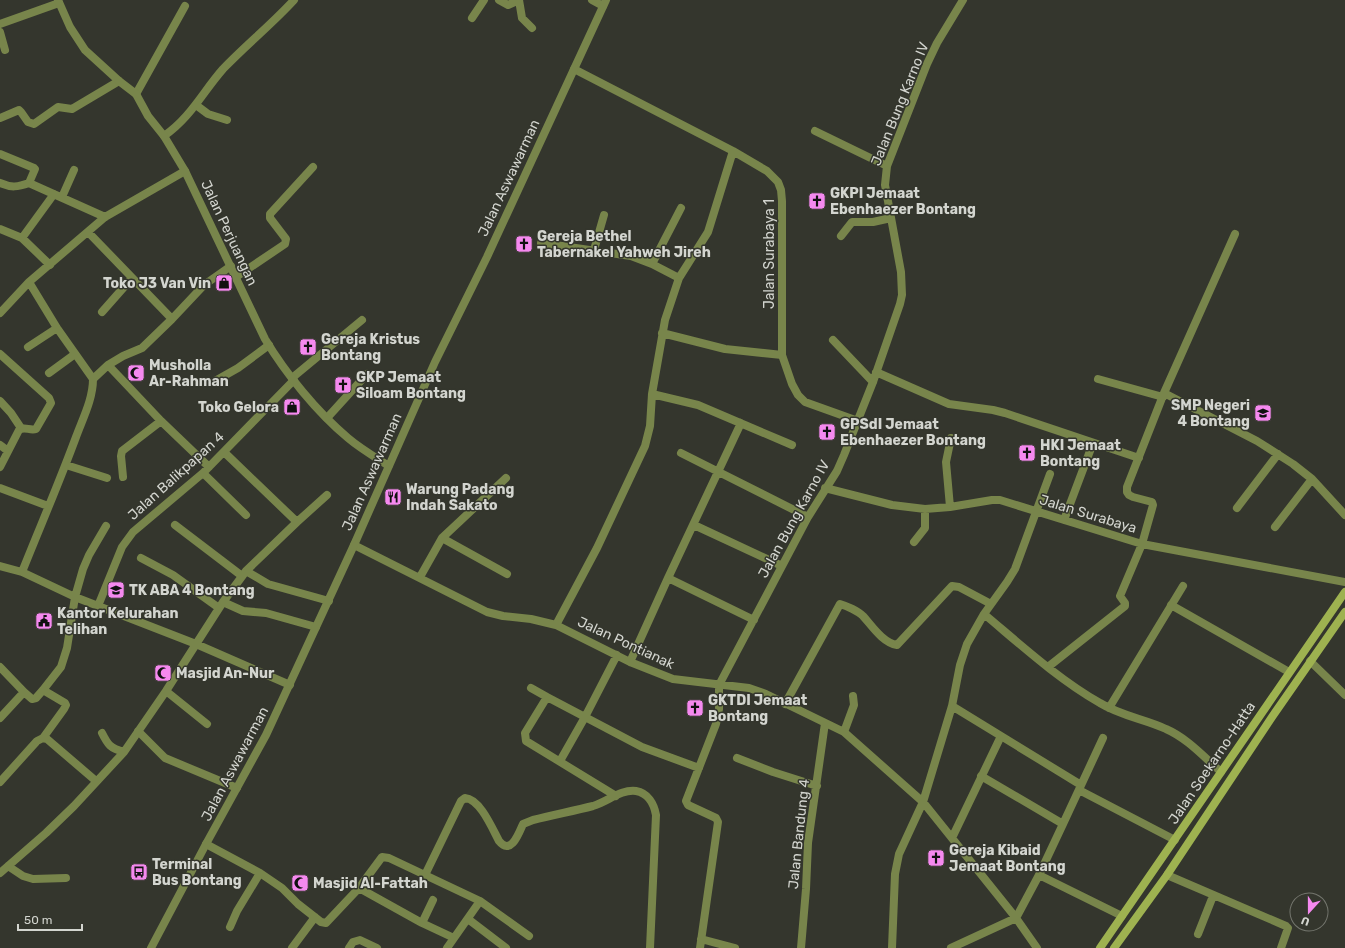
<svg xmlns="http://www.w3.org/2000/svg" width="1345" height="948" font-family="Rubik,sans-serif">
<style>
.lines{fill:none;stroke-linecap:round;stroke-linejoin:round}
.minor{stroke:#78854b;stroke-width:8}
.tertiary{stroke:#78854b;stroke-width:8}
.secondary{stroke:#9eb250;stroke-width:8}
.labels{text-anchor:middle;dominant-baseline:central;stroke-width:3;stroke-linejoin:round;paint-order:stroke}
.street-label{font-size:14px;fill:#d3d5cf;stroke:#34362d}
.poi-label{font-size:14px;font-weight:bold;fill:#d3d5cf;stroke:#34362d;text-anchor:start}
</style>
<rect width="100%" height="100%" fill="#34362d"/>
<g class="lines">
<!-- minor -->
<path class="minor" d="M 499,0 L 508,5 L 519,0
M 519,0 L 522,18 L 532,28
M 592,0 L 603,6
M 472,18 L 484,0
M 0,24 L 59,3
M 0,32 L 5,50
M 574,69 L 733,151 L 767,171 L 778,182 L 781,190 L 782,201 L 782,355 L 792,384 L 798,395 L 805,402 L 858,421
M 136,94 L 185,6
M 196,105 L 208,114 L 227,120
M 0,118 L 19,110 L 21,112 L 28,122 L 34,124 L 58,107 L 72,109 L 119,81
M 815,131 L 887,166
M 164,136 C 191,117 202,93 223,69 C 246,45 272,24 294,0
M 0,154 L 34,168 L 35,169 L 29,183
M 0,183 C 11,188 18,187 29,183 L 105,217
M 62,197 L 74,170
M 0,229 L 22,238 L 50,265
M 88,232 L 172,319
M 841,236 L 852,222 L 873,222 L 891,218
M 22,238 L 54,194
M 541,243 L 631,256 L 652,264 L 679,278
M 594,250 L 604,215
M 652,264 L 681,208
M 236,277 L 285,244 L 286,239 L 270,218 L 270,214 L 313,167
M 102,312 L 132,278
M 0,313 L 29,282 L 105,217 L 185,171
M 662,333 L 725,349 L 782,355
M 833,340 L 873,382
M 28,347 L 57,328
M 0,354 L 49,398 L 51,403 L 36,429 C 30,431 24,426 19,430 L 0,467
M 108,365 L 161,421 L 209,467
M 876,372 L 949,404 L 993,410 L 1005,413 L 1139,458
M 49,373 L 75,354
M 292,378 L 362,320
M 93,379 L 108,365 L 123,356 L 142,348 L 172,319 L 204,285 L 231,266
M 1098,379 L 1163,397
M 215,381 L 238,368 L 269,345
M 1164,393 L 1235,234
M 652,394 L 698,405 L 792,445
M 0,401 L 11,413 L 21,428
M 327,418 L 367,374
M 0,445 L 8,451
M 224,452 L 297,522
M 681,453 L 808,517
M 66,465 L 107,478
M 203,473 L 246,515
M 123,477 L 121,456 L 122,451 L 161,421
M 0,488 L 48,506
M 825,488 L 892,505 L 925,509 L 950,507 L 992,500 L 1000,500 L 1142,544 L 1345,582
M 950,507 L 946,462 L 951,438
M 1237,508 L 1278,454
M 1064,520 L 1093,443
M 175,525 L 242,576
M 694,525 L 782,566
M 1275,527 L 1312,479
M 442,538 L 507,574
M 914,542 L 925,528 L 925,509
M 354,545 L 487,612 L 503,616 L 531,619 L 556,625 L 630,662 L 673,679 L 749,688 L 766,694 L 844,732 L 923,802 L 1016,918 L 1037,948
M 141,558 L 173,575 L 219,608
M 0,566 L 22,572 L 75,597 L 196,644 L 290,685
M 246,571 L 268,584 L 329,601
M 22,572 C 40,527 59,483 76,437 C 83,418 93,399 93,379 L 57,328 L 29,282
M 420,577 L 442,538 L 506,478
M 668,578 L 754,620
M 223,602 L 243,611 L 266,613 L 316,627
M 1171,605 L 1289,672
M 98,606 L 122,547 L 133,532 L 203,473 L 294,380
M 984,614 C 1021,645 1058,679 1100,703 C 1121,716 1145,719 1166,729 C 1187,738 1204,757 1221,772
M 556,625 L 597,548 L 645,446 L 650,426 L 652,394 L 665,320 L 679,278 L 708,232 L 733,151
M 1310,661 L 1345,695
M 630,662 L 668,578 L 741,423
M 0,667 L 24,692 L 32,699 L 36,698 L 43,690 L 61,667 L 67,648 L 75,597 L 83,569 L 89,555 L 106,526
M 1048,667 L 1125,606 L 1125,603 L 1120,596 L 1142,544 L 1153,505 L 1152,502 L 1133,497 L 1129,495 L 1127,492 L 1127,487 L 1164,393 L 1257,441 L 1293,464 L 1312,479 L 1345,515
M 531,688 L 547,697
M 166,691 L 207,724
M 785,704 L 840,604 C 847,606 858,611 863,616 C 872,626 883,643 897,645 L 952,586 L 959,587 L 991,604
M 952,706 L 1081,785
M 1109,708 L 1183,586
M 0,718 L 24,692
M 138,731 L 165,758 L 237,788
M 844,732 L 854,705 L 853,696
M 102,733 C 108,745 110,748 124,752
M 43,738 L 64,709 L 66,705 L 65,703 L 43,690
M 737,758 L 773,772 L 817,786
M 560,761 L 585,717 L 617,655
M 981,776 L 1063,824
M 0,782 L 37,741 L 43,738 L 47,739 L 96,781
M 1079,790 L 1175,840
M 616,796 L 526,741 L 525,733 L 547,697 L 642,747 L 699,768
M 952,838 L 1001,736
M 206,844 L 260,873 L 282,888 L 298,904 L 321,922 L 326,923 L 359,888 L 382,857 L 389,858 L 480,901 L 447,948
M 8,866 L 23,876 L 33,879 L 66,878
M 0,873 L 46,833 L 74,806 L 124,752 L 166,691 L 223,602 L 246,571 L 297,522 L 327,495
M 425,875 L 461,801 L 465,798 C 480,799 492,828 499,841 C 511,856 519,833 523,824 L 533,820 C 553,815 573,811 593,806 C 607,802 621,789 636,791 C 648,793 654,804 656,815 L 650,948
M 1039,875 L 1122,916
M 1167,875 L 1286,926 L 1288,928 L 1281,948
M 359,888 L 422,923 L 454,938
M 480,901 L 529,936
M 468,919 L 506,948
M 422,923 L 433,900
M 230,927 L 237,911 L 260,873
M 1198,934 L 1213,896
M 701,939 L 735,948
M 292,948 L 315,917
M 349,948 L 353,942 L 360,940 L 377,948
M 700,948 L 718,822 L 716,818 L 688,805 L 686,801 L 716,724 L 719,709 L 719,685 L 808,517 L 837,471 L 844,455 L 873,382 L 900,304 L 902,295 L 901,272 L 885,185 L 887,166 L 927,64 L 937,43 L 963,0
M 801,948 L 806,889 L 808,843 L 825,723
M 892,948 L 895,874 L 899,854 L 923,802 L 952,706 L 960,665 L 967,644 L 984,614 L 1007,582 L 1015,569 L 1050,474
M 951,948 L 1016,918 L 1039,875 L 1063,824 L 1103,738"/>
<!-- tertiary -->
<path class="tertiary" d="M 58,0 L 70,27 L 85,50 L 119,81 L 136,94 L 148,116 L 164,136 L 185,171 L 265,339 C 286,374 317,412 348,438 C 361,449 375,457 389,466
M 151,948 L 206,844 L 266,735 L 354,545 L 435,362 L 487,257 L 606,0"/>
<!-- secondary -->
<path class="secondary" d="M 1100,948 L 1345,592
M 1114,948 L 1167,875 L 1272,717 L 1345,612"/>
</g>
<!-- icons -->
<defs>
<symbol id="church-square" viewBox="-11 -11 22 22"><rect x="-9" y="-9" width="18" height="18" rx="4" fill="#f589ef" stroke="#34362d"/><path d="M-1.2-6h2.4v3.5h3.3v2.4h-3.3V6h-2.4V-.1h-3.3v-2.4h3.3Z" fill="#111"/></symbol>
<symbol id="shop-square" viewBox="-11 -11 22 22"><rect x="-9" y="-9" width="18" height="18" rx="4" fill="#f589ef" stroke="#34362d"/><path d="M-5-2.5h2.3a2.7 3.5 0 0 1 5.4 0H5L5.5 6h-11ZM-1.5-2.5h3a1.5 2.3 0 0 0-3 0Z" fill="#111"/></symbol>
<symbol id="mosque-square" viewBox="-11 -11 22 22"><rect x="-9" y="-9" width="18" height="18" rx="4" fill="#f589ef" stroke="#34362d"/><path d="M3.5-4.9A6 6 0 1 0 3.5 4.9A5 5 0 1 1 3.5-4.9Z" fill="#111"/></symbol>
<symbol id="school-square" viewBox="-11 -11 22 22"><rect x="-9" y="-9" width="18" height="18" rx="4" fill="#f589ef" stroke="#34362d"/><path d="M0-5L7-2L0 1L-7-2ZM-4 1L0 2.5L4 1V4Q0 6-4 4Z" fill="#111"/></symbol>
<symbol id="restaurant-square" viewBox="-11 -11 22 22"><rect x="-9" y="-9" width="18" height="18" rx="4" fill="#f589ef" stroke="#34362d"/><path d="M-5-6h1v4h1v-4h1v4h1v-4h1v5L-1.5 .5V6h-2V.5L-5-1ZM5-6V6H3V1.5H1.5Q1.5-4 5-6Z" fill="#111"/></symbol>
<symbol id="civic-square" viewBox="-11 -11 22 22"><rect x="-9" y="-9" width="18" height="18" rx="4" fill="#f589ef" stroke="#34362d"/><path d="M-.6-6.5H3V-4.5H.6V-3L4-1V1h2V6H-6V1h2V-1L-.6-3ZM-1.2 2.5V6h2.4V2.5Z" fill="#111"/></symbol>
<symbol id="bus-square" viewBox="-11 -11 22 22"><rect x="-9" y="-9" width="18" height="18" rx="4" fill="#f589ef" stroke="#34362d"/><path d="M-5-6H5V4H4V6H2V4H-2V6H-4V4H-5ZM-3.5-4V0h7V-4ZM-3.5 1.2v1.5H-2V1.2ZM2 1.2v1.5H3.5V1.2Z" fill="#111"/></symbol>
</defs>
<g fill-rule="evenodd">
<use href="#church-square" x="807" y="191" width="20" height="20"/>
<use href="#church-square" x="514" y="234" width="20" height="20"/>
<use href="#shop-square" x="214" y="273" width="20" height="20"/>
<use href="#church-square" x="298" y="337" width="20" height="20"/>
<use href="#mosque-square" x="126" y="363" width="20" height="20"/>
<use href="#church-square" x="333" y="375" width="20" height="20"/>
<use href="#shop-square" x="282" y="397" width="20" height="20"/>
<use href="#school-square" x="1253" y="403" width="20" height="20"/>
<use href="#church-square" x="817" y="422" width="20" height="20"/>
<use href="#church-square" x="1017" y="443" width="20" height="20"/>
<use href="#restaurant-square" x="383" y="487" width="20" height="20"/>
<use href="#school-square" x="106" y="580" width="20" height="20"/>
<use href="#civic-square" x="34" y="611" width="20" height="20"/>
<use href="#mosque-square" x="153" y="663" width="20" height="20"/>
<use href="#church-square" x="685" y="698" width="20" height="20"/>
<use href="#church-square" x="926" y="848" width="20" height="20"/>
<use href="#bus-square" x="129" y="862" width="20" height="20"/>
<use href="#mosque-square" x="290" y="873" width="20" height="20"/>
</g>
<g class="labels">
<!-- street labels -->
<g class="street-label">
<text transform="translate(900 104) rotate(-68)">Jalan Bung Karno IV</text>
<text transform="translate(509 178) rotate(-65)">Jalan Aswawarman</text>
<text transform="translate(229 233) rotate(65)">Jalan Perjuangan</text>
<text transform="translate(769 254) rotate(-90)">Jalan Surabaya 1</text>
<text transform="translate(372 472) rotate(-66)">Jalan Aswawarman</text>
<text transform="translate(176 476) rotate(-42)">Jalan Balikpapan 4</text>
<text transform="translate(1088 514) rotate(17)">Jalan Surabaya</text>
<text transform="translate(794 519) rotate(-61)">Jalan Bung Karno IV</text>
<text transform="translate(626 643) rotate(25)">Jalan Pontianak</text>
<text transform="translate(1212 763) rotate(-56)">Jalan Soekarno-Hatta</text>
<text transform="translate(235 764) rotate(-62)">Jalan Aswawarman</text>
<text transform="translate(799 834) rotate(-84)">Jalan Bandung 4</text>
</g>
<!-- poi labels -->
<g class="poi-label">
<text x="830" y="193">GKPI Jemaat<tspan x="830" dy="16">Ebenhaezer Bontang</tspan></text>
<text x="537" y="236">Gereja Bethel<tspan x="537" dy="16">Tabernakel Yahweh Jireh</tspan></text>
<text x="211" y="283" text-anchor="end">Toko J3 Van Vin</text>
<text x="321" y="339">Gereja Kristus<tspan x="321" dy="16">Bontang</tspan></text>
<text x="149" y="365">Musholla<tspan x="149" dy="16">Ar-Rahman</tspan></text>
<text x="356" y="377">GKP Jemaat<tspan x="356" dy="16">Siloam Bontang</tspan></text>
<text x="1250" y="405" text-anchor="end">SMP Negeri<tspan x="1250" dy="16">4 Bontang</tspan></text>
<text x="279" y="407" text-anchor="end">Toko Gelora</text>
<text x="840" y="424">GPSdI Jemaat<tspan x="840" dy="16">Ebenhaezer Bontang</tspan></text>
<text x="1040" y="445">HKI Jemaat<tspan x="1040" dy="16">Bontang</tspan></text>
<text x="406" y="489">Warung Padang<tspan x="406" dy="16">Indah Sakato</tspan></text>
<text x="129" y="590">TK ABA 4 Bontang</text>
<text x="57" y="613">Kantor Kelurahan<tspan x="57" dy="16">Telihan</tspan></text>
<text x="176" y="673">Masjid An-Nur</text>
<text x="708" y="700">GKTDI Jemaat<tspan x="708" dy="16">Bontang</tspan></text>
<text x="949" y="850">Gereja Kibaid<tspan x="949" dy="16">Jemaat Bontang</tspan></text>
<text x="152" y="864">Terminal<tspan x="152" dy="16">Bus Bontang</tspan></text>
<text x="313" y="883">Masjid Al-Fattah</text>
</g>
</g>
<!-- north arrow -->
<g transform="translate(1309 912) rotate(201)"><circle r="19" fill="#34362d" stroke="#74766e"/>
<path d="M0-3L7 15L0 10L-7 15Z" fill="#f589ef"/>
<text y="-6" font-size="11" font-weight="bold" text-anchor="middle" fill="#d3d5cf">U</text>
</g>
<!-- scale -->
<path d="M18 924v6h64v-6" fill="none" stroke="#d3d5cf" stroke-width="2"/>
<text x="24" y="924" font-size="12" fill="#d3d5cf" stroke="#34362d" stroke-width="3" paint-order="stroke">50 m</text>
</svg>
